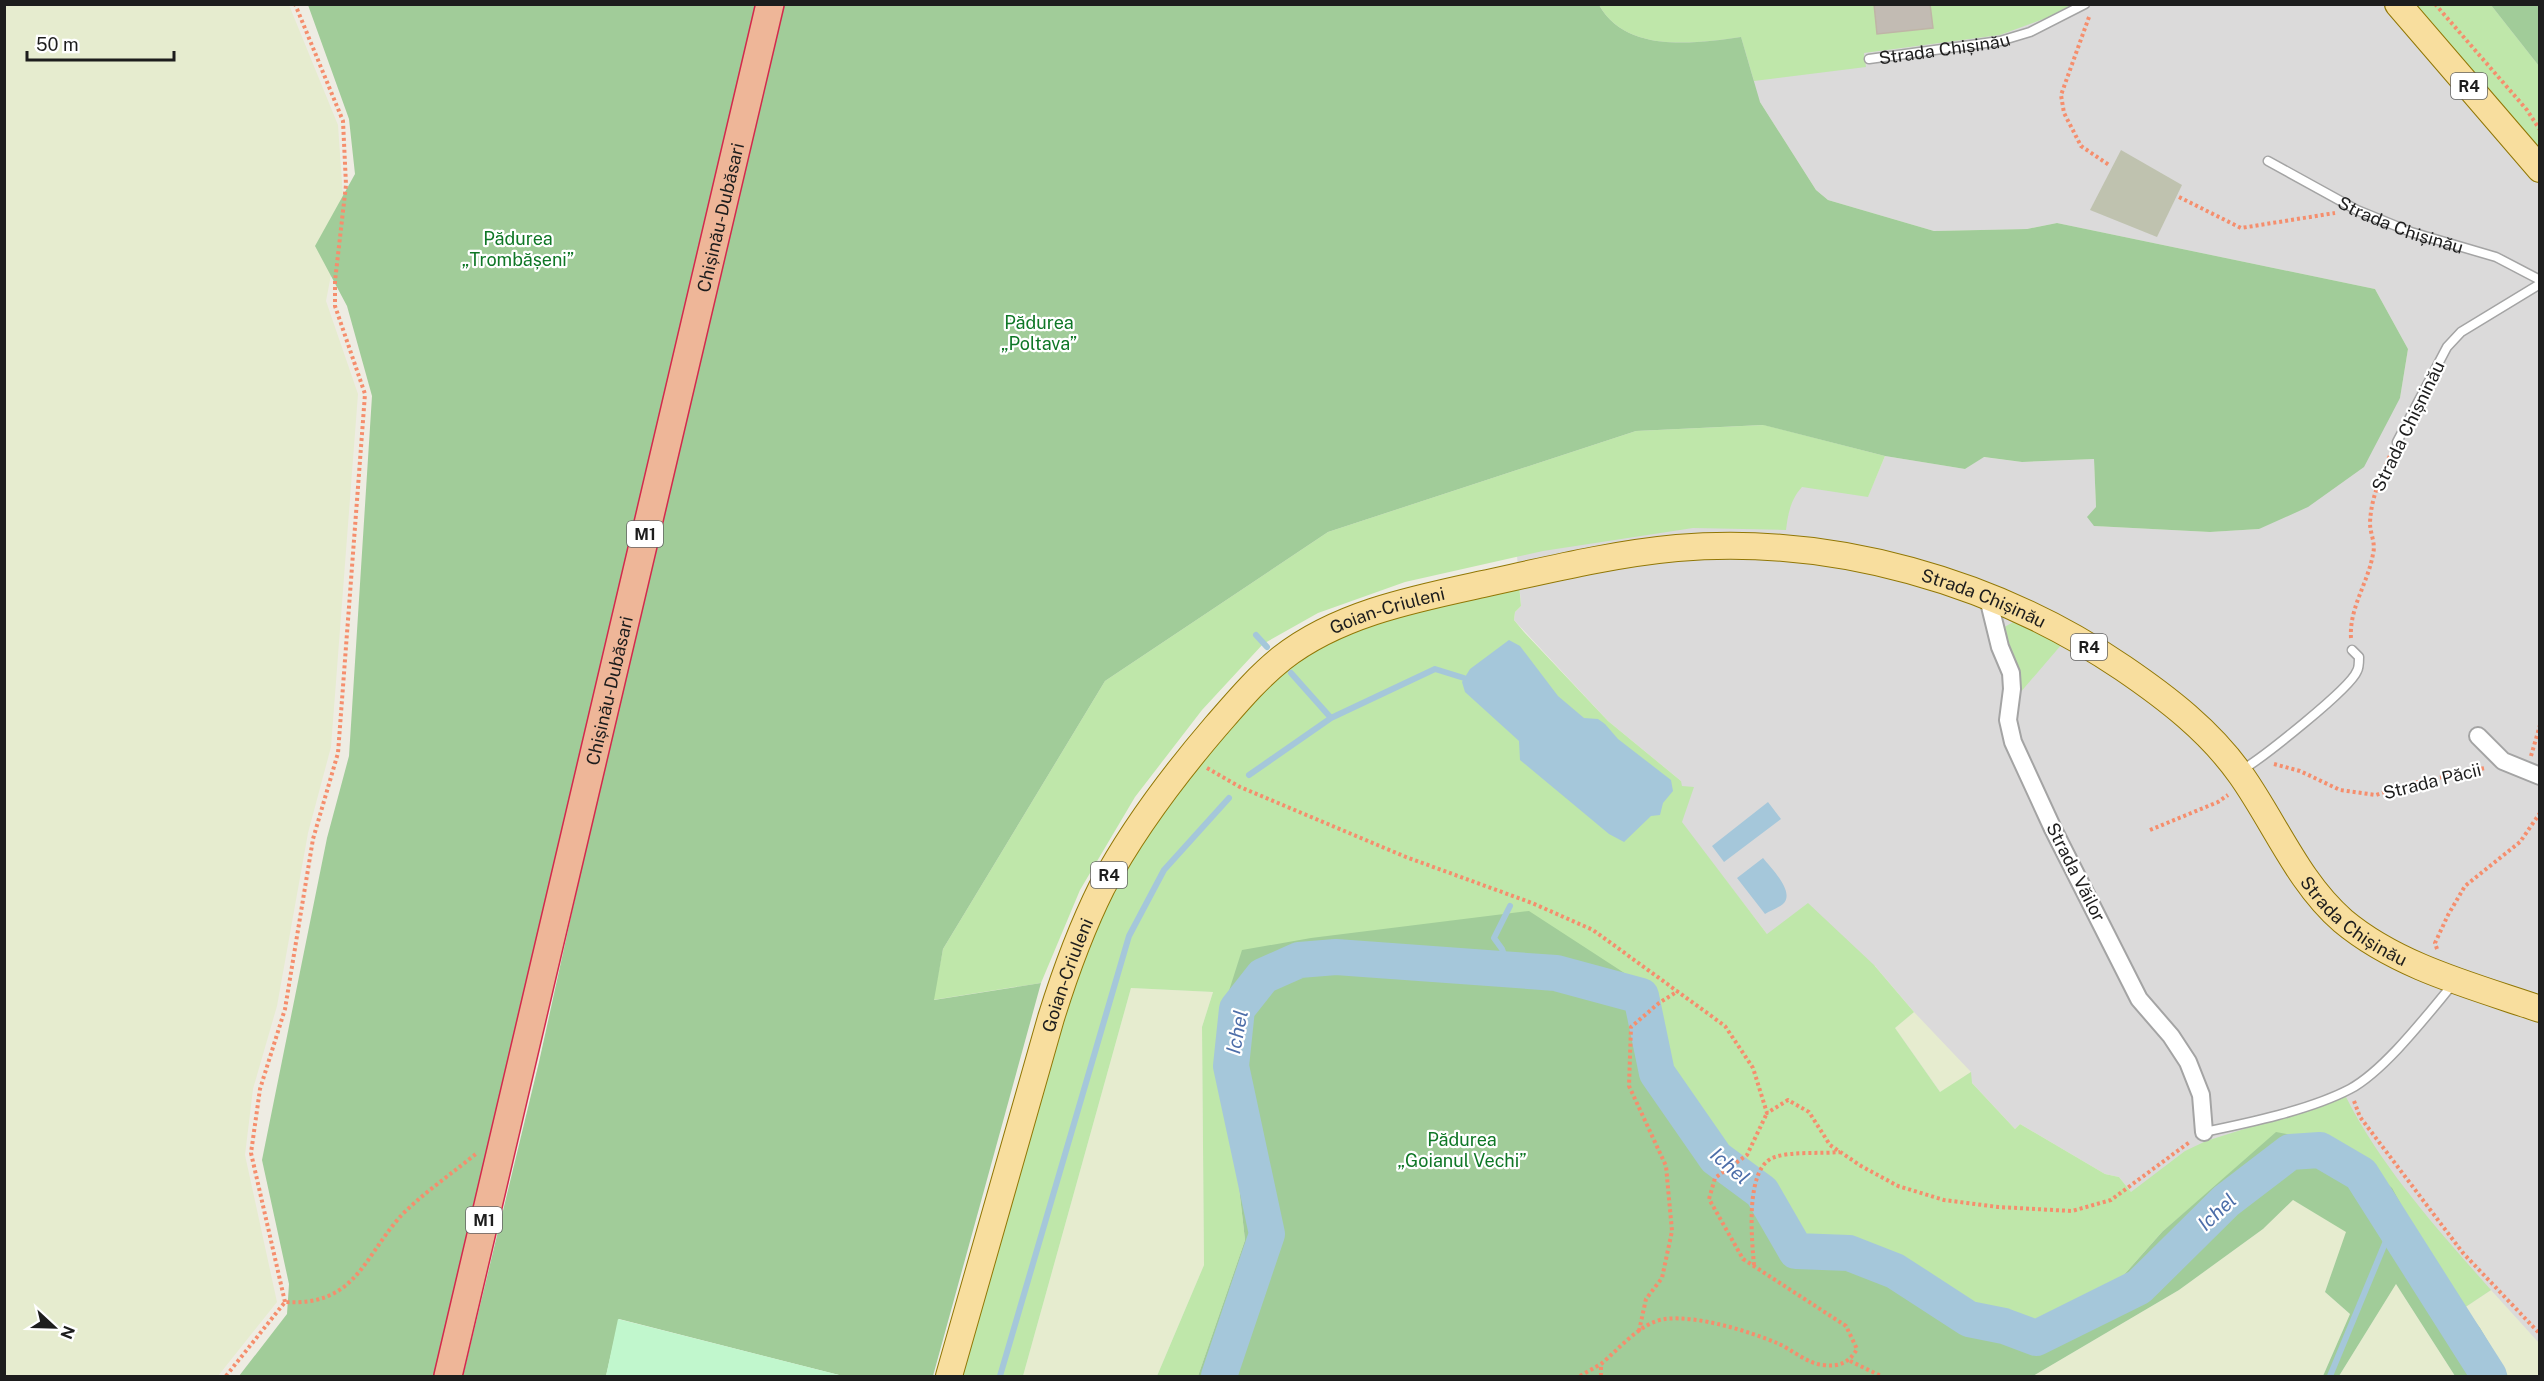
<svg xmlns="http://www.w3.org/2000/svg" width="2544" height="1381" font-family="'Public Sans',sans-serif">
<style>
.residential{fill:#dbdada}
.construction{fill:#bfc2af}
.farmland{fill:#e6eccf}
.grass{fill:#bfe7aa}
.forest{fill:#a1cc99}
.park{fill:#c1f7cd}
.water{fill:#a5c7da}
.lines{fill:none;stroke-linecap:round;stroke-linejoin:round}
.stream{stroke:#a5c7da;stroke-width:6}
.river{stroke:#a5c7da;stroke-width:36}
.building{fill:#c2bbb3;stroke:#bfb5a6;stroke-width:1.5}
.service-casing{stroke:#a4a4a4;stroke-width:11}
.minor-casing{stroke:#a4a4a4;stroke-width:20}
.primary-casing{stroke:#917705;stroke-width:28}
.trunk-casing{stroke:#d22a4c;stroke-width:30}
.path{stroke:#f58e6d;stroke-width:4;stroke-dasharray:3 3;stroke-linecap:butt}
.service{stroke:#fff;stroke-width:8}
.minor{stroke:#fff;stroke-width:16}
.primary{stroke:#f8de9e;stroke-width:26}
.trunk{stroke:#eeb698;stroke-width:27}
.labels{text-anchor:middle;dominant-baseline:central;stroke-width:4.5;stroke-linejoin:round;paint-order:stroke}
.shield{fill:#fff;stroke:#616161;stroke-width:1.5}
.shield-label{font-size:16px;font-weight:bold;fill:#1d1d1d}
.street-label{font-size:18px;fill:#1d1d1d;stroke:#fff}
.park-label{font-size:18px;fill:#0f7726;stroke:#fff}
.water-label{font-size:20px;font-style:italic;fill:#4d6ea9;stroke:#fff}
</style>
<rect width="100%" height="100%" fill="#eeece3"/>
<!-- residential -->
<path class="residential" d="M 1599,5 L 2539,5 L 2539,1376 L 2508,1376 L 2480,1328 L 2344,1145 L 2162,1232 L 2119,1177 L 2105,1174 L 2020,1124 L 2015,1129 L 1972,1083 L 1941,1093 L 1895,1028 L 1914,1012 L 1875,966 L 1767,934 L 1681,822 L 1681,781 L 1608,721 L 1514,620 L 1515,612 L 1521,606 L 1516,543 L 1795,495 L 1802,486 L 1868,496 L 1885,456 L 1965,469 L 1983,457 L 2022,462 L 2094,459 L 2096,507 L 2094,526 L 2210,532 L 2259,529 L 2400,398 L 2408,349 L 2375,289 L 2057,223 L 2027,229 L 1934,231 L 1828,200 L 1816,190 L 1760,102 Z"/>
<!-- construction -->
<path class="construction" d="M 2121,150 L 2182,185 L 2157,237 L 2090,210 Z"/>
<!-- farmland -->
<path class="farmland" d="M 5,5 L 289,5 L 338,125 L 343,197 L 316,246 L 331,275 L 326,301 L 358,394 L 331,747 L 308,833 L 277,1006 L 253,1089 L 245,1155 L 277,1302 L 218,1376 L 5,1376 Z
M 1131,988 L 1213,992 L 1202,1027 L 1204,1265 L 1157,1376 L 1023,1376 Z
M 1914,1012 L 1971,1072 L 1941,1093 L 1895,1028 Z
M 2293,1200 L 2347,1231 L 2325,1292 L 2350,1314 L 2323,1376 L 2033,1376 L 2179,1290 L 2263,1229 Z
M 2396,1284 L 2455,1376 L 2339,1376 Z
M 2491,1290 L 2539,1343 L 2539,1376 L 2508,1376 L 2480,1328 L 2464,1308 Z"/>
<!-- grass -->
<path class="grass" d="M 1599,5 L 2071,5 L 2049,17 L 2000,35 L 1864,53 L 1866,67 L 1754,81 L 1741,37 C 1694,44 1626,53 1599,5 Z
M 2408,5 L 2491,5 L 2539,66 L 2539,156 Z
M 1764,425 L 1885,456 L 1868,497 L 1802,487 C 1791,499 1788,513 1786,530 L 1693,528 L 1543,551 L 1405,582 L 1318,613 L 1263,644 L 1202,710 L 1135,797 L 1080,890 L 1041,983 L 933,1000 L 943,949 L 1105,681 L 1328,532 L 1636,431 Z
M 1519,584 L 1521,606 L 1515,612 L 1514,620 L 1524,632 L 1608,721 L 1681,781 L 1682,786 L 1694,787 L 1682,822 L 1767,934 L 1808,903 L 1874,965 L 1914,1012 L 1895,1028 L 1940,1092 L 1971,1072 L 1972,1083 L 2015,1129 L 2020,1124 L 2105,1174 L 2119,1177 L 2131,1192 L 2185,1151 L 2206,1141 L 2346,1097 C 2382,1168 2438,1230 2491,1290 L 2464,1308 L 2444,1283 L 2415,1227 L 2344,1145 L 2276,1133 L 2162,1232 L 2106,1295 L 2076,1305 L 2039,1325 L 2016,1324 L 1959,1306 L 1897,1260 L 1843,1235 L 1798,1240 L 1773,1178 L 1724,1149 L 1675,1073 L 1652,991 L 1220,1019 L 1245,1240 L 1198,1376 L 1157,1376 L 1204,1265 L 1202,1027 L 1213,992 L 1131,988 L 1023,1376 L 959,1376 L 1048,1059 L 1099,915 L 1135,846 L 1251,699 L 1293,663 L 1333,641 L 1379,621 Z
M 2015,621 L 2062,644 L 2019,694 L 2001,629 Z"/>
<!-- forest -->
<path class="forest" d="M 308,5 L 760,5 L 438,1376 L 239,1376 L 287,1314 L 289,1284 L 262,1160 L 327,838 L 349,756 L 372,396 L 347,306 L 315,246 L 355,174 L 349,119 Z
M 779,5 L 1599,5 C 1626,53 1694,44 1741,37 L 1760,102 L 1816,190 L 1828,200 L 1934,231 L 2027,229 L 2057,223 L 2375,289 L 2408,349 L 2400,398 L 2364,467 L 2308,507 L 2259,529 L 2210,532 L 2094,526 L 2087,517 L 2096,507 L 2094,459 L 2022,462 L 1984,457 L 1965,469 L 1885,456 L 1763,425 L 1636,431 L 1328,532 L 1105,681 L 943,949 L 934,1000 L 1041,983 L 933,1376 L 843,1376 L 619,1319 L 606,1376 L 463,1376 L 539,1062 L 647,572 Z
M 2491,5 L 2539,5 L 2539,66 Z
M 1529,911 L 1652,991 L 1675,1073 L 1724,1149 L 1773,1178 L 1798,1240 L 1843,1235 L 1897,1260 L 1959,1306 L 2016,1324 L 2039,1325 L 2076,1305 L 2106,1295 L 2162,1232 L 2276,1132 L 2344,1145 L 2392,1188 L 2444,1283 L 2480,1328 L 2508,1376 L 2455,1376 L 2396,1284 L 2339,1376 L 2323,1376 L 2350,1314 L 2325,1292 L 2346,1232 L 2293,1200 L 2263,1229 L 2179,1290 L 2033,1376 L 1198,1376 L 1245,1240 L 1220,1019 L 1242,950 L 1311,938 Z"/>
<!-- park -->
<path class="park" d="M 618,1319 L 843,1376 L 606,1376 Z"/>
<!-- water -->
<path class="water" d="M 1509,640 L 1520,646 L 1558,696 L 1584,718 L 1598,719 L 1605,724 L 1618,739 L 1671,780 L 1673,791 L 1663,803 L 1660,815 L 1651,816 L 1624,842 L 1609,834 L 1520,760 L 1519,741 L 1465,692 L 1462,682 L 1470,669 Z
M 1768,802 L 1781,819 L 1724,862 L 1712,846 Z
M 1763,858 C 1770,867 1796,892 1783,904 C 1778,908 1770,911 1765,914 L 1737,878 Z"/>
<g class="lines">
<!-- stream -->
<path class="stream" d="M 1256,635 L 1267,647
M 1291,673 L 1331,718
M 1249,775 L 1331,718 L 1435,669 L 1464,678
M 1509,969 L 1502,949 L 1494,938 L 1510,906
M 1000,1376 L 1129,936 L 1164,870 L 1229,798
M 2330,1376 L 2393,1224"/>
<!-- river -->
<path class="river" d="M 1219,1376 L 1267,1234 L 1231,1066 L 1237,1009 L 1263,976 L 1299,960 L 1336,957 L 1556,973 L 1641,996 L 1657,1073 L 1716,1158 L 1762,1192 L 1796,1251 L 1849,1253 L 1895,1271 L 1969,1319 L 2004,1326 L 2036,1338 L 2139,1287 L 2226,1201 L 2290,1152 L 2320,1150 L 2361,1174 L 2489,1376"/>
</g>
<!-- building -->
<path class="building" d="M 1874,4 L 1930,4 L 1933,28 L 1877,34 Z"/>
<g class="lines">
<defs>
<g id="service">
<path id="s1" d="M 1869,59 L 2000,41 L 2030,32 L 2085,4"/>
<path id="s2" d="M 2268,161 L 2357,210 L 2411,232 L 2496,257 L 2540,280"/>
<path d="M 2397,442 L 2447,347 L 2461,332 L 2540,284"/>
<path d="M 2242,770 C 2262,758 2350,689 2357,671 C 2359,668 2359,661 2359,657 L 2352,650"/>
<path d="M 2204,1132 C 2248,1123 2310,1110 2350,1089 C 2385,1070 2427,1015 2453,984"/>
</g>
<path id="minor" d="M 1988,598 L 2000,647 L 2011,673 L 2012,689 L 2008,720 L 2013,742 L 2053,829 L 2139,999 L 2171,1036 L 2188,1062 L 2201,1095 L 2204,1132
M 2478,736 L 2503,761 L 2540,776"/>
<g id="primary">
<path d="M 2398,4 L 2540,169"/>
<path id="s3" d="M 949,1376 L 1051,1018 C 1065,973 1081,929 1102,887 C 1133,829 1174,775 1216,726 C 1237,702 1257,678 1282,658 C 1338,614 1414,599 1483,584 C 1547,570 1612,554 1677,548 C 1832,535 1995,581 2123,668 C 2167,698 2210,731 2241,775 C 2275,823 2298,882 2343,921 C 2398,967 2473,986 2540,1009"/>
</g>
<g id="trunk">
<path id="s4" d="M 448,1376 L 770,4"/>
</g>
</defs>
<!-- service casing -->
<use href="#service" class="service-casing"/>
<!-- minor casing -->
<use href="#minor" class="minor-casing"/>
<!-- primary casing -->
<use href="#primary" class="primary-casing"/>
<!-- trunk casing -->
<use href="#trunk" class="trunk-casing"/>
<!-- path -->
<path class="path" d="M 2435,4 L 2527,110 L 2540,130
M 2089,17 L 2061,95 L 2064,113 L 2081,146 L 2109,165
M 2179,197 L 2241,228 L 2335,213
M 2351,638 C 2349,608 2368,583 2373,554 C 2376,543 2370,534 2370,523 C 2371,497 2381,477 2391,453
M 2531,756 L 2540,725
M 2274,764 L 2300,771 L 2340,790 L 2376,795 L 2409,784 L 2485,768
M 1207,768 L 1240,787 L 1406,857 L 1532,903 L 1593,930 L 1725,1026 L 1753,1068 L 1767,1113 L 1788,1100 L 1809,1112 L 1830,1145 L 1861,1166 L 1898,1186 L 1944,1200 L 1998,1207 L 2072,1211 L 2111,1200 L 2191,1141
M 2150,830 L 2218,802 L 2228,795
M 2437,949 L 2435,943 L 2448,915 L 2465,886 L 2520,842 L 2540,813
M 2354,1101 L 2360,1117 L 2463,1253 L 2540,1334
M 1754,1265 C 1752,1241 1744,1166 1775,1157 C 1794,1151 1820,1154 1840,1152
M 285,1302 L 251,1153 L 260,1089 L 285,1009 L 313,839 L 338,753 L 365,394 L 335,306 L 335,281 L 346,185 L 343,121 L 295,4
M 1639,1331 L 1646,1299 L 1662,1278 L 1672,1231 L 1666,1166 L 1629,1086 L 1631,1027 L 1659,1003 L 1678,991
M 1850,1361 L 1881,1376
M 226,1376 L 285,1302 C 354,1306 362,1261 399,1218 C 419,1196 454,1172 477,1153
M 1580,1376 L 1601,1364
M 1601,1376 L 1601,1364 C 1619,1349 1641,1322 1665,1319 C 1697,1315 1748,1331 1777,1343 C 1791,1349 1808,1364 1823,1365 C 1839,1367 1849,1363 1857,1349 L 1846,1326 L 1743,1259 L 1709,1199 L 1715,1178 L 1747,1155 L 1767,1113"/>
<!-- service -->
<use href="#service" class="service"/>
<!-- minor -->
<use href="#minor" class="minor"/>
<!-- primary -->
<use href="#primary" class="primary"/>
<!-- trunk -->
<use href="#trunk" class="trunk"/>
</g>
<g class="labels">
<!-- shield labels -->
<g class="shield">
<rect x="2451" y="73" width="36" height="26" rx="4.5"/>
<rect x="627" y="521" width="36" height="26" rx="4.5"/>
<rect x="2071" y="634" width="36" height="26" rx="4.5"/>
<rect x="1091" y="862" width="36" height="26" rx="4.5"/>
<rect x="466" y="1207" width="36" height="26" rx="4.5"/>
</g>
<g class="shield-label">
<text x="2469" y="86">R4</text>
<text x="645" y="534">M1</text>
<text x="2089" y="647">R4</text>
<text x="1109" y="875">R4</text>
<text x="484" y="1220">M1</text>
</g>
<!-- street labels -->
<g class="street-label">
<text stroke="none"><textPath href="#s1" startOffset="76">Strada Chișinău</textPath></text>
<text stroke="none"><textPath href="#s4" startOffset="1190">Chișinău-Dubăsari</textPath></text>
<text stroke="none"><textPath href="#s2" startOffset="148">Strada Chișinău</textPath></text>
<text transform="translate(2408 426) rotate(-64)">Strada Chișninău</text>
<text stroke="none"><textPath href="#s3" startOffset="1533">Strada Chișinău</textPath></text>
<text stroke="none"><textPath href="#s3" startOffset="922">Goian-Criuleni</textPath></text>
<text stroke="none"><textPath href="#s4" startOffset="704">Chișinău-Dubăsari</textPath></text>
<text transform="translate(2432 781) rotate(-14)">Strada Păcii</text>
<text transform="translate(2076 872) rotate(63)">Strada Văilor</text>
<text stroke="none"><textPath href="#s3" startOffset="2037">Strada Chișinău</textPath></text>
<text stroke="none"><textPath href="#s3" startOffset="418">Goian-Criuleni</textPath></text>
</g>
<!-- park labels -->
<g class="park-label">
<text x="518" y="238">Pădurea<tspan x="518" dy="21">„Trombășeni”</tspan></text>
<text x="1039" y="322">Pădurea<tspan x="1039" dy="21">„Poltava”</tspan></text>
<text x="1462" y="1139">Pădurea<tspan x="1462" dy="21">„Goianul Vechi”</tspan></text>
</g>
<!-- water labels -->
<g class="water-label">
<text transform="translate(1237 1032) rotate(-79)">Ichel</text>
<text transform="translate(1730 1166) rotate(41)">Ichel</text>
<text transform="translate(2217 1212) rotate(-43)">Ichel</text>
</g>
</g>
<!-- border -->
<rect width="2544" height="1381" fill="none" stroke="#1d1d1d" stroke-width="12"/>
<!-- north arrow -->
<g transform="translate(54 1327) rotate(112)" stroke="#ffffff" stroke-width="4.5" paint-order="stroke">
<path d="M0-4.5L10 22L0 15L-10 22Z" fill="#1d1d1d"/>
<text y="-9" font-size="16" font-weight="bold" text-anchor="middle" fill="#1d1d1d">N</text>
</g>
<!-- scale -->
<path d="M27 51v9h147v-9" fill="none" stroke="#1d1d1d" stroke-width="3"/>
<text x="36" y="51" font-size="18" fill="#1d1d1d" stroke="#ffffff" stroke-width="4.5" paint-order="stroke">50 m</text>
</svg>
